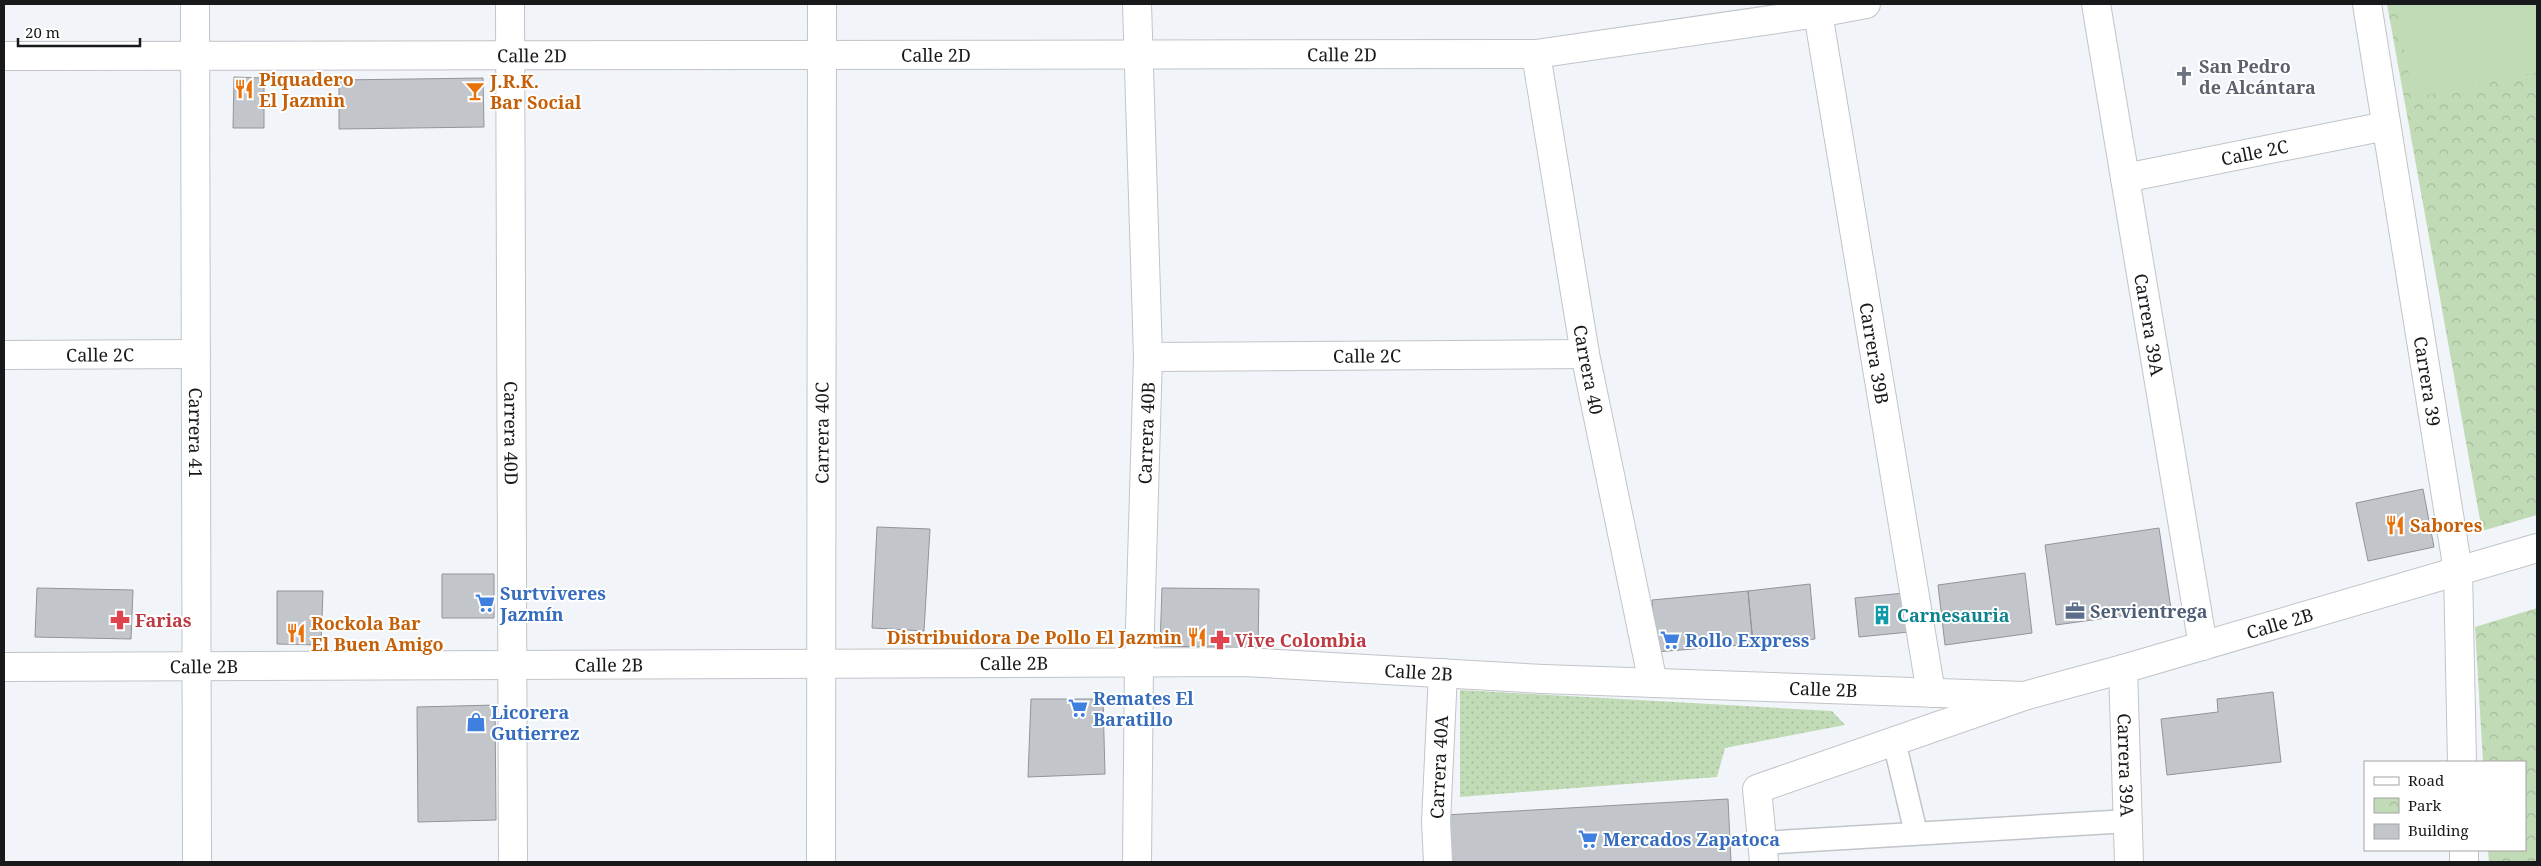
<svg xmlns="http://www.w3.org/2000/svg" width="2541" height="866" font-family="'Noto Serif',serif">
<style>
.grass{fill:url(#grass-dots)}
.park{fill:url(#park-crowns)}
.pitch{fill:#c2dbb7}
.building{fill:#c2c5ca;stroke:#919498}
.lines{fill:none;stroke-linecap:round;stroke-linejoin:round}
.service-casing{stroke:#c1c4c8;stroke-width:25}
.minor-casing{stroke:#c1c4c8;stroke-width:30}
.tertiary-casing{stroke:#c1c4c8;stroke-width:30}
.service{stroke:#fff;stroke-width:22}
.minor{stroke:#fff;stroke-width:28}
.tertiary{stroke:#fff;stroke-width:28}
.labels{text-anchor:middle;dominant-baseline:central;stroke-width:4;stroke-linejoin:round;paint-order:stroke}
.street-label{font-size:18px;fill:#18191a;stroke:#fff}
.worship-label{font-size:18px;font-weight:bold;fill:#5b616d;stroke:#fff;text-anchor:start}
.food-label{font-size:18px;font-weight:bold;fill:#c56008;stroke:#fff;text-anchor:start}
.shop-label{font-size:18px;font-weight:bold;fill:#366cbe;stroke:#fff;text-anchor:start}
.service-label{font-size:18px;font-weight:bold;fill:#4e5e75;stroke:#fff;text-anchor:start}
.culture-label{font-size:18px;font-weight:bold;fill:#0d838f;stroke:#fff;text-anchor:start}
.health-label{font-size:18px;font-weight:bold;fill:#be3a42;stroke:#fff;text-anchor:start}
</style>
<defs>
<pattern id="grass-dots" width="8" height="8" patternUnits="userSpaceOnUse" patternTransform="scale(1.25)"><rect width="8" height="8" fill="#c2dbb7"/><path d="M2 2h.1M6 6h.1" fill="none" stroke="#a6bb9d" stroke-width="1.8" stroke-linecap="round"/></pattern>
<pattern id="park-crowns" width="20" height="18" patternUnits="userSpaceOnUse" patternTransform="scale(1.25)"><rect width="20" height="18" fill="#c2dbb7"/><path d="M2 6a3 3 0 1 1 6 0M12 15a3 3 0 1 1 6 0" fill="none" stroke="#a6bb9d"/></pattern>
</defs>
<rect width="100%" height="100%" fill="#f1f4f9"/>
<!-- grass -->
<path class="grass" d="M 1460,690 L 1832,711 L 1845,725 L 1725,748 L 1717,777 L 1460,797 Z"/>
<!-- park -->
<path class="park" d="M 2387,4 L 2537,4 L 2537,515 L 2482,531 Z
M 2537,608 L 2537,862 L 2489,862 L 2488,850 L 2525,850 L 2525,762 L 2483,762 L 2475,627 Z"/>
<!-- pitch -->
<path class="pitch" d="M 2395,4 L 2537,4 L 2537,72 L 2414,98 Z"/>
<!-- building -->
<path class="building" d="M 234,77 L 264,78 L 264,128 L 233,128 Z
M 483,78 L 484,127 L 339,129 L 339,80 Z
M 2423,489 L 2434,547 L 2368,561 L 2356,503 Z
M 877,527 L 930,529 L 924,631 L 872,628 Z
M 2159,528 L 2171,609 L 2056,625 L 2045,545 Z
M 2025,573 L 2032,633 L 1945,645 L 1938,585 Z
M 442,574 L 494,574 L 494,618 L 442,618 Z
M 1810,584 L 1815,639 L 1753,644 L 1748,591 Z
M 37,588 L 133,590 L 131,639 L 35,637 Z
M 1162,588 L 1259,589 L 1258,648 L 1160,646 Z
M 277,591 L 323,591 L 321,645 L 277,644 Z
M 1748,591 L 1753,644 L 1656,652 L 1652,600 Z
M 1904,593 L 1909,632 L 1859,637 L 1855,598 Z
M 2273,692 L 2281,762 L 2167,775 L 2161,719 L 2218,712 L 2217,699 Z
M 1031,699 L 1103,699 L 1105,774 L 1028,777 Z
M 495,705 L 496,820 L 418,822 L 417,707 Z
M 1728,799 L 1731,862 L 1447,862 L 1445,815 Z"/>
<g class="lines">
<defs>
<path id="service" d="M 1894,741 L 1916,833
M 1762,843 L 2128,821"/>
<g id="minor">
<path id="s1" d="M 510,4 L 513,862"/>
<path d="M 1137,4 L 1148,357 L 1139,662 L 1137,862"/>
<path id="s2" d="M 2096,4 L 2203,646"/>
<path id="s3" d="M 2367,4 L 2458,571 L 2462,762"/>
<path id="s4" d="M 1818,13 L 1931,693"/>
<path id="s5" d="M 1536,54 L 1585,354 L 1653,683"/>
<path id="s6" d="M 4,56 L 1536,54 L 1818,13 L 1866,4"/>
<path id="s7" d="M 2125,178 L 2386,126"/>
<path id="s8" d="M 4,355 L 196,354"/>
<path id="s9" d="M 1148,357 L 1585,354"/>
<path id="s10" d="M 4,667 L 1244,662 L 1543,679 L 2024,696"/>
<path id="s11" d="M 2123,669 L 2129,862"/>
<path d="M 2464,850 L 2464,862"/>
<path id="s12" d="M 821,862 L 822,4"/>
<path id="s13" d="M 1438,862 L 1436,822 L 1443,673"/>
<path id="s14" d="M 1764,862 L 1757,789 L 2024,696 L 2123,669 L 2537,548"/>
</g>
<g id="tertiary">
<path id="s15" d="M 195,4 L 197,862"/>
</g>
</defs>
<!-- service casing -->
<use href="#service" class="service-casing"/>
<!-- minor casing -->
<use href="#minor" class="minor-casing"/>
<!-- tertiary casing -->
<use href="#tertiary" class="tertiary-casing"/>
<!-- service -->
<use href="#service" class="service"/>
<!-- minor -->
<use href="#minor" class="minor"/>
<!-- tertiary -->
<use href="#tertiary" class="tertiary"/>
</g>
<!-- icons -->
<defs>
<symbol id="church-bare" viewBox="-9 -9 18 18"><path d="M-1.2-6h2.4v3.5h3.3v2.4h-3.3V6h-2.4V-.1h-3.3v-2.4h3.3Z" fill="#6b7280" stroke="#fff" stroke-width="2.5" paint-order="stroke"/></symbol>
<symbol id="restaurant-bare" viewBox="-9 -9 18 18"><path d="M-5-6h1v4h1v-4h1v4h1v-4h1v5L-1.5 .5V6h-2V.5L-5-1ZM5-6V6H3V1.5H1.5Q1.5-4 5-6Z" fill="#e8710a" stroke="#fff" stroke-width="2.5" paint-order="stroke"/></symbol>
<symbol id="bar-bare" viewBox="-9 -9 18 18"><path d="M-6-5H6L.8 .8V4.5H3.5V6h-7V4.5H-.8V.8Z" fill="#e8710a" stroke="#fff" stroke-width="2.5" paint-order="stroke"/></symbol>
<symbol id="supermarket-bare" viewBox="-9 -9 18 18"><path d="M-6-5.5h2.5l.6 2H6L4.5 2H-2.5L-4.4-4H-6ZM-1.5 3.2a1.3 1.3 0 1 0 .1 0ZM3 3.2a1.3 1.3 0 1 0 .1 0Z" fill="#3f7fe0" stroke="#fff" stroke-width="2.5" paint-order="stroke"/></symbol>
<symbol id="office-bare" viewBox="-9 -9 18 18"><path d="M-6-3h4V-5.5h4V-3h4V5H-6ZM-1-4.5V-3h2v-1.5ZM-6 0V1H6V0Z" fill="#5c6f8a" stroke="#fff" stroke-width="2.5" paint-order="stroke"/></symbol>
<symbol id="building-bare" viewBox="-9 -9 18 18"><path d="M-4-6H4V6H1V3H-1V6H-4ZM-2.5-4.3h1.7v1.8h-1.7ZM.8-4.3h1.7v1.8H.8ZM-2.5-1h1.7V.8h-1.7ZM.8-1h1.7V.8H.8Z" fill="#0f9aa8" stroke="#fff" stroke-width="2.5" paint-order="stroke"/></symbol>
<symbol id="pharmacy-bare" viewBox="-9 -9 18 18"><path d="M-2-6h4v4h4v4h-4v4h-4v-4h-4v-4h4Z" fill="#e0444e" stroke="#fff" stroke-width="2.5" paint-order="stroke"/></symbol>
<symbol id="shop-bare" viewBox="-9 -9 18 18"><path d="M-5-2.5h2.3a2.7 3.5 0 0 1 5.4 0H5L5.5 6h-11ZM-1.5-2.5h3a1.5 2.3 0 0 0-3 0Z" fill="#3f7fe0" stroke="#fff" stroke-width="2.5" paint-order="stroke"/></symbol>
</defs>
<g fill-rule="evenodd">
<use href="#church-bare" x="2170" y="62" width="28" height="28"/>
<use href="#restaurant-bare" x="230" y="75" width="28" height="28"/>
<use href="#bar-bare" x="461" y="77" width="28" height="28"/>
<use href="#restaurant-bare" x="2381" y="511" width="28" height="28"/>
<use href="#supermarket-bare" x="471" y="589" width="28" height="28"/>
<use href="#office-bare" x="2061" y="597" width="28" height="28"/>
<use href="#building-bare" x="1868" y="601" width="28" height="28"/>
<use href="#pharmacy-bare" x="106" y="606" width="28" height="28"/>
<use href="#restaurant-bare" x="282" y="619" width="28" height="28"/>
<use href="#restaurant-bare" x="1183" y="623" width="28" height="28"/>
<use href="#pharmacy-bare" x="1206" y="626" width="28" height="28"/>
<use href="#supermarket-bare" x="1656" y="626" width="28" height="28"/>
<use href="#supermarket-bare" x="1064" y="694" width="28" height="28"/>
<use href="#shop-bare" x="462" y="708" width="28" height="28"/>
<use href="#supermarket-bare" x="1574" y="825" width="28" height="28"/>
</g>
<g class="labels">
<!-- street labels -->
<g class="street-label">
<text stroke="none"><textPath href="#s6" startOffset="1338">Calle 2D</textPath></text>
<text stroke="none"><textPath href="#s6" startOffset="528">Calle 2D</textPath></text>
<text stroke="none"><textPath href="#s6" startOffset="932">Calle 2D</textPath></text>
<text stroke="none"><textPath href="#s7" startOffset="132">Calle 2C</textPath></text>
<text stroke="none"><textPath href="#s2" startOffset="325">Carrera 39A</textPath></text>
<text stroke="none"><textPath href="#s4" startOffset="345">Carrera 39B</textPath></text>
<text stroke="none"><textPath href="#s8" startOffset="96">Calle 2C</textPath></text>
<text stroke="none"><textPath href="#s9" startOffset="219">Calle 2C</textPath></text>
<text stroke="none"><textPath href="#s5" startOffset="320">Carrera 40</textPath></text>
<text stroke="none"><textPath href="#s3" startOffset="382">Carrera 39</textPath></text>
<text stroke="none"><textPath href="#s15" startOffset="429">Carrera 41</textPath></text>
<text stroke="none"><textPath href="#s1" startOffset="429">Carrera 40D</textPath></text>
<text stroke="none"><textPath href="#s12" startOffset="429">Carrera 40C</textPath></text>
<text transform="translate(1146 433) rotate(-88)">Carrera 40B</text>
<text stroke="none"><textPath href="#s14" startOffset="622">Calle 2B</textPath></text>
<text stroke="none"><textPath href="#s10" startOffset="1010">Calle 2B</textPath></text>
<text stroke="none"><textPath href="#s10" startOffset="605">Calle 2B</textPath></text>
<text stroke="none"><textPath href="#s10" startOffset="200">Calle 2B</textPath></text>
<text stroke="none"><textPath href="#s10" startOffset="1415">Calle 2B</textPath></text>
<text stroke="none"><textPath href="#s10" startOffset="1820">Calle 2B</textPath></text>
<text stroke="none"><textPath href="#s11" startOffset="96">Carrera 39A</textPath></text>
<text stroke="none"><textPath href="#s13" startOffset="95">Carrera 40A</textPath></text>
</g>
<!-- worship labels -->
<g class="worship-label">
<text x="2199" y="66">San Pedro<tspan x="2199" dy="21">de Alcántara</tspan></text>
</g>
<!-- food labels -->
<g class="food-label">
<text x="259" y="79">Piquadero<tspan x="259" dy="21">El Jazmin</tspan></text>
<text x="490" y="81">J.R.K.<tspan x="490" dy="21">Bar Social</tspan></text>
<text x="2410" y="525">Sabores</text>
<text x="311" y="623">Rockola Bar<tspan x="311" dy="21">El Buen Amigo</tspan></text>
<text x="1182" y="637" text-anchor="end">Distribuidora De Pollo El Jazmin</text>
</g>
<!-- shop labels -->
<g class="shop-label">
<text x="500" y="593">Surtviveres<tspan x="500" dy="21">Jazmín</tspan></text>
<text x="1685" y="640">Rollo Express</text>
<text x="1093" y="698">Remates El<tspan x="1093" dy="21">Baratillo</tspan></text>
<text x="491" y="712">Licorera<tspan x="491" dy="21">Gutierrez</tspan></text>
<text x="1603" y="839">Mercados Zapatoca</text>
</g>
<!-- service labels -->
<g class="service-label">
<text x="2090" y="611">Servientrega</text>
</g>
<!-- culture labels -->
<g class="culture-label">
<text x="1897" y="615">Carnesauria</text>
</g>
<!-- health labels -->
<g class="health-label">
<text x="135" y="620">Farias</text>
<text x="1235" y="640">Vive Colombia</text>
</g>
</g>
<!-- border -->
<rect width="2541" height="866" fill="none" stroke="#18191a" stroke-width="10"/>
<!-- legend -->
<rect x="2364" y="761" width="162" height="90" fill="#ffffff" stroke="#a3a3a3"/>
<rect x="2374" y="777" width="25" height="8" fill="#ffffff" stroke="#a3a3a3"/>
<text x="2408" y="786" font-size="15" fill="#18191a">Road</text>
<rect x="2374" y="798" width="25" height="15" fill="url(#park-crowns)" stroke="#a3a3a3"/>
<text x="2408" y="811" font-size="15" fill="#18191a">Park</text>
<rect x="2374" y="824" width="25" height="15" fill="#c2c5ca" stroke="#a3a3a3"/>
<text x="2408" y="836" font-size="15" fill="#18191a">Building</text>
<!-- scale -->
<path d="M18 38v8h122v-8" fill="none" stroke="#18191a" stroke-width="2.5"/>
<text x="25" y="38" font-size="15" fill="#18191a" stroke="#ffffff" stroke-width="4" paint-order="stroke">20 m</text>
</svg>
